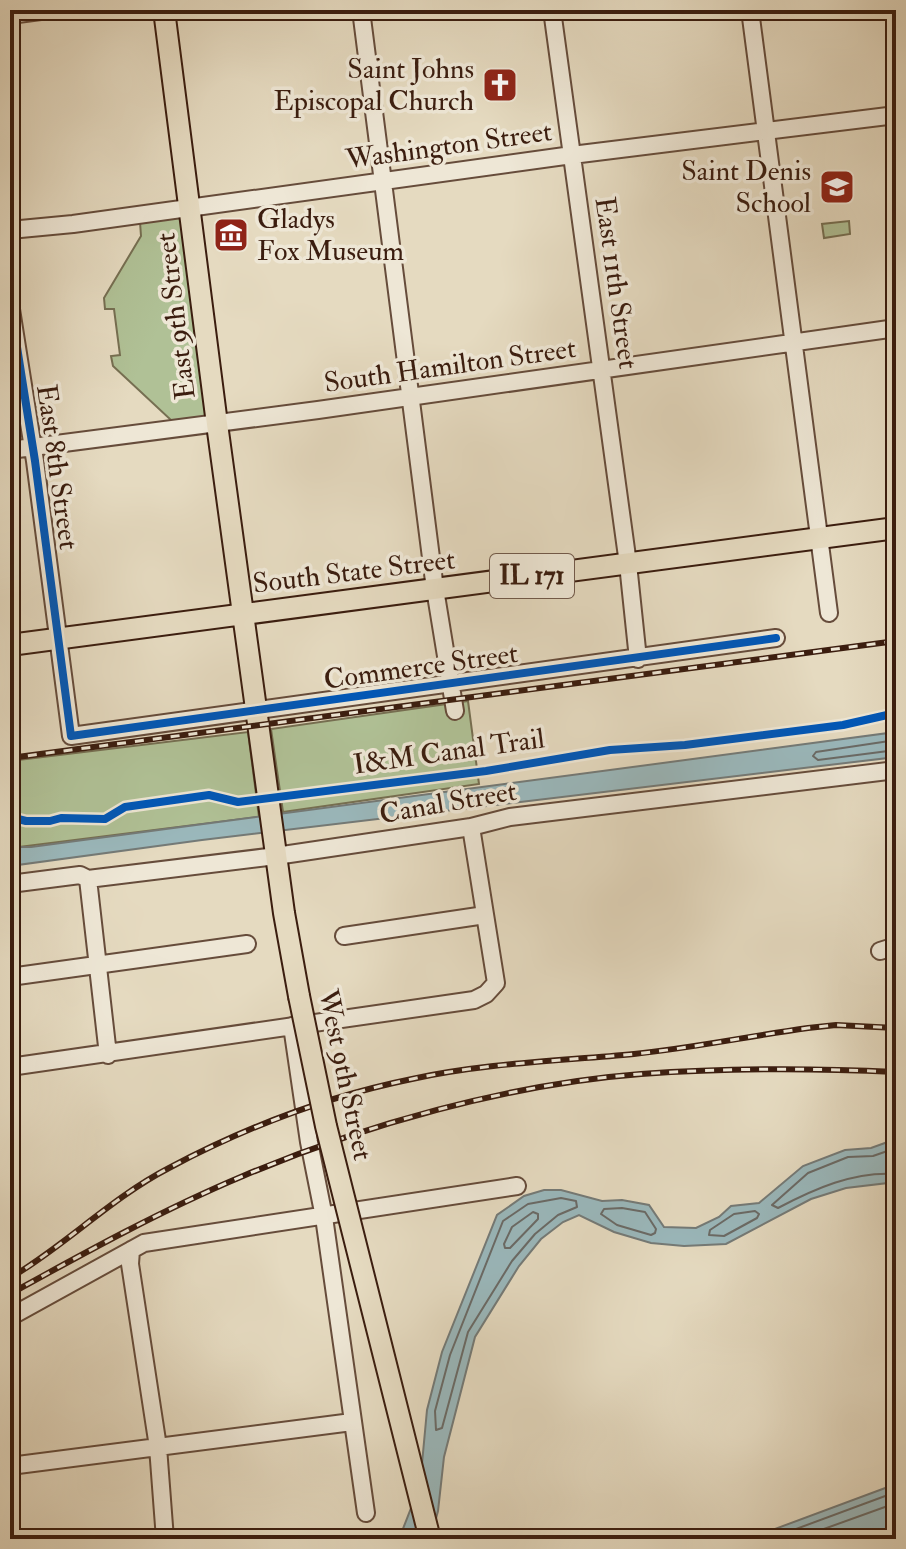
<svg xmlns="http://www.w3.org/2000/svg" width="906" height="1549" font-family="'IM FELL Double Pica',serif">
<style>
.green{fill:#b0c196;stroke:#766f52;stroke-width:2}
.water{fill:#9ab8bc;stroke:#747a77;stroke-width:2}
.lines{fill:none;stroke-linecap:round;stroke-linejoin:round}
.shore{stroke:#6a6a66;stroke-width:2}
.minor-casing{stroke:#664c3b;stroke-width:20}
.major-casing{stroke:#3b1d0f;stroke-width:24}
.minor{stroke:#eee7d6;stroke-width:16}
.major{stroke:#e5dac0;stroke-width:20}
.rail-casing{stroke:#3b1d0f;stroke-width:6}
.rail{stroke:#eee7d6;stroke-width:3;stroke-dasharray:9;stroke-linecap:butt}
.major-bridge-casing{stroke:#3b1d0f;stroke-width:24;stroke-linecap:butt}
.major-bridge{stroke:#e5dac0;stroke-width:20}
.cycleway-casing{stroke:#eee7d6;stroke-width:13}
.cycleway{stroke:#0057b8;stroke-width:8}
.labels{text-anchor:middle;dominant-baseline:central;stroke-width:7;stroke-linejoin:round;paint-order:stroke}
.shield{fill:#eee7d6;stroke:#715a4b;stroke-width:2}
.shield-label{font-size:26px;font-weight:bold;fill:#3b1d0f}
.poi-label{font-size:28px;fill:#3b1d0f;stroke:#eee7d6;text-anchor:end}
.street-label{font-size:28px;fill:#3b1d0f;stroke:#eee7d6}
</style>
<rect width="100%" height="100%" fill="#e5dac0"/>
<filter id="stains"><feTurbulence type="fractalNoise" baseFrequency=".0025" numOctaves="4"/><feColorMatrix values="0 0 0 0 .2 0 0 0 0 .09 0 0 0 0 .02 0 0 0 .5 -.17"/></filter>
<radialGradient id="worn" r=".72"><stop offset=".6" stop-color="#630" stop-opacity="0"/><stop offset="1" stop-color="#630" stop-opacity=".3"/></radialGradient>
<!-- green -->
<path class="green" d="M 181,215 L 208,416 L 172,421 L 113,366 L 111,356 L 120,355 L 114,309 L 105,309 L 104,298 L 141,236 L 140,222 Z
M 849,221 L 850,234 L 824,238 L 822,224 Z
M 468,701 L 479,784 L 283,812 L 271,729 Z
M 248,732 L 259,817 L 19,847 L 10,826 L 10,761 Z"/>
<!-- water -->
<path class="water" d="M 896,732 L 896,757 L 202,840 L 10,866 L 10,847 L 31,847 Z
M 896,1139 L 896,1182 L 846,1188 L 811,1199 L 726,1244 L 684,1246 L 651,1243 L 614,1232 L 579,1215 L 563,1222 L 541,1239 L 519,1266 L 475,1337 L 444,1457 L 438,1511 L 435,1522 L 424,1539 L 399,1539 L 420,1485 L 427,1410 L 442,1352 L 497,1215 L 524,1196 L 544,1190 L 561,1190 L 602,1201 L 622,1200 L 649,1205 L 664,1227 L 696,1228 L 719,1217 L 731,1206 L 759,1203 L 803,1166 L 845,1150 L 871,1148 Z
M 896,1484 L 896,1539 L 748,1539 Z"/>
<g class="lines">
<!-- shore -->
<path class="shore" d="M 896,740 L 816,752 L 813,756 L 818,760 L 896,750
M 896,1148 L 873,1156 L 848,1157 L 808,1173 L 772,1205 L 778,1208 C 814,1189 854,1171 896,1174
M 561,1198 L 576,1201 L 577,1207 L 558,1215 L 535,1234 L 512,1261 L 468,1332 L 442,1428 L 436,1430 L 435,1411 L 450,1355 L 503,1221 L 528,1204 Z
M 622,1208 L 645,1212 L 656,1229 L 655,1233 L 651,1235 L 617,1225 L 601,1214 L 604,1209 Z
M 755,1211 L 759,1214 L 757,1218 L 724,1236 L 709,1235 L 710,1230 L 734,1214 Z
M 533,1212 L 538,1214 L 538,1219 L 510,1248 L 505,1248 L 504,1244 L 512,1227 Z
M 769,1539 L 896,1492
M 796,1539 L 896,1503"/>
<defs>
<path id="minor" d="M 361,10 L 435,589 L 455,711
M 552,10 L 628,564 L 638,659
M 750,10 L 829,613
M 10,15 L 48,10
M 10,230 L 73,224 L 572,155 L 896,115
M 10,303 L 35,461 L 71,736 L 776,638
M 10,450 L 318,410 L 896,328
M 88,879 L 108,1055
M 10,884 L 80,875 L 88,879 L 276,856 L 471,827 L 510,817 L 896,770
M 344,936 L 485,915
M 880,951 L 896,946
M 10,977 L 247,944
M 292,1026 L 309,1142 L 324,1217 L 366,1513
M 10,1067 L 474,1000 L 486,994 L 496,983 L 471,827
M 131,1250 L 130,1264 L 158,1447 L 165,1539
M 10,1317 L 144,1243 L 517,1186
M 10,1466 L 352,1422"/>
<path id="major" d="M 164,10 L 217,424 L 284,913 L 299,996
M 10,645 L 896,528"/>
</defs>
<!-- minor casing -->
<use href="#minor" class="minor-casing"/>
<!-- major casing -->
<use href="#major" class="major-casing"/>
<!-- minor -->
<use href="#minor" class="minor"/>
<!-- major -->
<use href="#major" class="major"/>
<defs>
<path id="rail" d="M 10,758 L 896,641
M 10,1278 C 66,1245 111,1198 169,1168 C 244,1128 328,1096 412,1079 C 485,1063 560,1061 634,1054 C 692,1048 750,1036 808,1028 L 836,1025 L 896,1028
M 10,1294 C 86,1252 162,1210 243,1176 C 364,1125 509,1084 641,1074 C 726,1068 811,1068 896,1072"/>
</defs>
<!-- rail casing -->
<use href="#rail" class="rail-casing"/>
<!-- rail -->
<use href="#rail" class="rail"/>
<defs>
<path id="major-bridge" d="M 299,996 L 326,1126 L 430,1539"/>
</defs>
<!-- major-bridge casing -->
<use href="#major-bridge" class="major-bridge-casing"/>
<!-- major-bridge -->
<use href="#major-bridge" class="major-bridge"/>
<defs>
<path id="cycleway" d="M 10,303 L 35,461 L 71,736 L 776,638
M 10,817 L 26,821 L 50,821 L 61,818 L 105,819 L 125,807 L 209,795 L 238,802 L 486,771 L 610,750 L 685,745 L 843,725 L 896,713"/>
</defs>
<!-- cycleway casing -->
<use href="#cycleway" class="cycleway-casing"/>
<!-- cycleway -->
<use href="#cycleway" class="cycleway"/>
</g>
<!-- icons -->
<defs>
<symbol id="church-square" viewBox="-11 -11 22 22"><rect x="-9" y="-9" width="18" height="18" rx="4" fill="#8f2418" stroke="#eee7d6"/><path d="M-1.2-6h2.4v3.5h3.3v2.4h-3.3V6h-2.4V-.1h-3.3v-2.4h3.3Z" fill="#fff"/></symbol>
<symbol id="school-square" viewBox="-11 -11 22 22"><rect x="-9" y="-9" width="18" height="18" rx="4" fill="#8f2418" stroke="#eee7d6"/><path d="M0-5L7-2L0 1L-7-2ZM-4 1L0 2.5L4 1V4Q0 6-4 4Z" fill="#fff"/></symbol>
<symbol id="museum-square" viewBox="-11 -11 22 22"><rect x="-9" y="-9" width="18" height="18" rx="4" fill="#8f2418" stroke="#eee7d6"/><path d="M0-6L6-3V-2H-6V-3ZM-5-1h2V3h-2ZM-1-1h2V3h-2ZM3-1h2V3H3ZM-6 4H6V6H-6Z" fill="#fff"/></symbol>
</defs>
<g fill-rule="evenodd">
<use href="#church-square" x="480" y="65" width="40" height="40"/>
<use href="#school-square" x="817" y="167" width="40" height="40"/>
<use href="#museum-square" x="211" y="215" width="40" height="40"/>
</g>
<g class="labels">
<!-- shield labels -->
<rect class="shield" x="490" y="554" width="84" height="44" rx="6"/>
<g class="shield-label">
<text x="532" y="576">IL 171</text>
</g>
<!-- poi labels -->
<g class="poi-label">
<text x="474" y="69">Saint Johns<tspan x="474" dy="32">Episcopal Church</tspan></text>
<text x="811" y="171">Saint Denis<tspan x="811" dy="32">School</tspan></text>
<text x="257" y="219" text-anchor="start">Gladys<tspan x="257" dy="32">Fox Museum</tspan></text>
</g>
<!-- street labels -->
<g class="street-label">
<text transform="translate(449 146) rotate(-8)">Washington Street</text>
<text transform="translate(616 283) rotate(82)">East 11th Street</text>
<text transform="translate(176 316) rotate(-97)">East 9th Street</text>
<text transform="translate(450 366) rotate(-8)">South Hamilton Street</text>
<text transform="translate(57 467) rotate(82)">East 8th Street</text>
<text transform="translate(354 572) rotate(-7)">South State Street</text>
<text transform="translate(421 667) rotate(-8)">Commerce Street</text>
<text transform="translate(449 752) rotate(-8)">I&amp;M Canal Trail</text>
<text transform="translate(448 803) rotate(-10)">Canal Street</text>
<text transform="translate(345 1075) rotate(78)">West 9th Street</text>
</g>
</g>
<!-- margin -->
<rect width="906" height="1549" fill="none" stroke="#e5dac0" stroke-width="40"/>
<rect x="12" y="12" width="882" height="1525" fill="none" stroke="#3b1d0f" stroke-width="4"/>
<rect x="20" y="20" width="866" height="1509" fill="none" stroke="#3b1d0f" stroke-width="2"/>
<rect width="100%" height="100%" filter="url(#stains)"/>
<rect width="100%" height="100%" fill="url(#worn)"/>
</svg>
